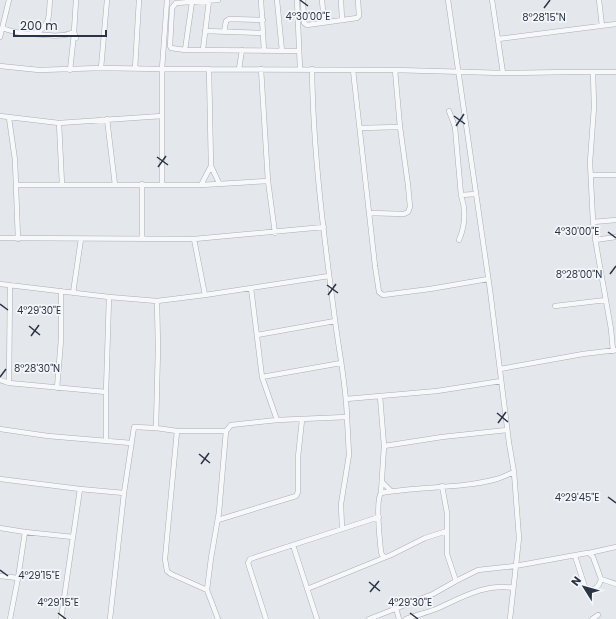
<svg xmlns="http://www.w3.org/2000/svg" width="616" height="619" font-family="Poppins,sans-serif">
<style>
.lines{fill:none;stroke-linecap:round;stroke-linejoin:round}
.minor-casing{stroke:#a9aeb7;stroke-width:5.5}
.minor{stroke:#f7f8fa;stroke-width:4.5}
.ticks{fill:none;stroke:#2b3445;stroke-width:1.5}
.ticks-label{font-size:10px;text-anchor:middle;fill:#2b3445;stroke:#f4f6f9;stroke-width:3.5;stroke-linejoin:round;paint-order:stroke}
</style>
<rect width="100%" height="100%" fill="#e4e7ec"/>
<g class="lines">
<defs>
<path id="minor" d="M 167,0 L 162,69 L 395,70 L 503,73 L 571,72 L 616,72
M 218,0 L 176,3 L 172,8 L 170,46 L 171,48 L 185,50 L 299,51
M 261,0 L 264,51
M 277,0 L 282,51
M 297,0 L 300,69
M 303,0 L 304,23 L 307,25 L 357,18 L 359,16 L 358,0
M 322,0 L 324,22
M 341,0 L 342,20
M 448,0 L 490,290 L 509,443 L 514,472 L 519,538 L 510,619
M 492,0 L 503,73
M 599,0 L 602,26
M 2,28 C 16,33 39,40 47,22 C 50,16 49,7 50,0
M 205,31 L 263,33
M 224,32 L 226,21 L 229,19 L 263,20
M 33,34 C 46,35 62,38 74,32
M 0,37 L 9,0
M 76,38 L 74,32 L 76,0
M 498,39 L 616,24
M 203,49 L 209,1
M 185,50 L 192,2
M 0,66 L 39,70 L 101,68 L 162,69 L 162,184
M 101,68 L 107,0
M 135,69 L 139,0
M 209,69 L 211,166 L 219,183
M 239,69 L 242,50
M 261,69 L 268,181 L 275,233
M 70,70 L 74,34
M 353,70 L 375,266 L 379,292 L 383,295 L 430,289 L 488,279
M 395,70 L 400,127
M 593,72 L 594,107 L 590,162 L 593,222 L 597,250 L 611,329 L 613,351
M 449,111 L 455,127 L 461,195 C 466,210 465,226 459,240
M 0,116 L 59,123 L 162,116
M 9,118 L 15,160 L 18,239
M 107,119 L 115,185
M 59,123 L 62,185
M 360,128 L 400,127 L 408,185 L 410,207 L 408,212 L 404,214 L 369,213
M 591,175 L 616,175
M 142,184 L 142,239
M 16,185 L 201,185 L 268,181
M 201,185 L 211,166
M 461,195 L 476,194
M 593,222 L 616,220
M 0,238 L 194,239 L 324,227
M 194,239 L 205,295
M 595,240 L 616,237
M 0,284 L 109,297 L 157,301 L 205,295 L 329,276
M 251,288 L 262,377 L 277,420
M 73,293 L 81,239
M 555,306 L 606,300
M 257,335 L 335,321
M 500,369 L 583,354 L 616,350
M 262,377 L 341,363
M 0,380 L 9,383 L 106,392
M 9,383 L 10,285
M 57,388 L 61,340 L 61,291
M 380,396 L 384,446 L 381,493 C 375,501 380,541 381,552 L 382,555 L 385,557
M 346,399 L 437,391 L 501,381
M 156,428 L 177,431 L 226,431 L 231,425 L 277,420 L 347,417 C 346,384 339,352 335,320 C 324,237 313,153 312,69
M 0,429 L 48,436 L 131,443
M 177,431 L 165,559 L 167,571 L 171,574 L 207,590 L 218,619
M 106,441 L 106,392 L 109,297
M 384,446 L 442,437 L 507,430
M 0,479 L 80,489 L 124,493
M 382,482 L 391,491
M 381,493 C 419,486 460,489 497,479 C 503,477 509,474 514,472
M 218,520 L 296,496 L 298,492 L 298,457 L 302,420
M 0,528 L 25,532 L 18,578 L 10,619
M 342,529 L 341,504 L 349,455 L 347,417
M 447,531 L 447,554 L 456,581
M 25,532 L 73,537
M 293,545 L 317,619
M 589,553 L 616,547
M 575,556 L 585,587 C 593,592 599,588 601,579
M 0,576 L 18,578
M 307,589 L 391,555 L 425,538 L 447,531 L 447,513 L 442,486
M 207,590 L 211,558 L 219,512 L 226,431
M 396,608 L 399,619
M 61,619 L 80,489
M 110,619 L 124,493 L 134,427 L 156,428 L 158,348 L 157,301
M 266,619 L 248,563 L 250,559 L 379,517
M 369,619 L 433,594 L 456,581 L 478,570 L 515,566 L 587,553 L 589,553 L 593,557 L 601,579 L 616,584
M 406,619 C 416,615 426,613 436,609 C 461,598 485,583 513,588
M 592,619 L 598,615"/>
</defs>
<!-- minor casing -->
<use href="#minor" class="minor-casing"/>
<!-- minor -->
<use href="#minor" class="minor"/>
</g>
<!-- ticks -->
<path class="ticks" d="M 300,0 L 308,6M 544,8 L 550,0M 454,116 L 465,124M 456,126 L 464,114M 157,157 L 168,165M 158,167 L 166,156M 608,232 L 616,238M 610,274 L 616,266M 327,285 L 338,293M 328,295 L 336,284M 0,304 L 8,310M 29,326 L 40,335M 31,336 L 39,325M 0,377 L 6,369M 497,413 L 508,422M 498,423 L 506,412M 199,454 L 210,463M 201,464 L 209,453M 608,497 L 616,503M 0,570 L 8,576M 369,582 L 380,591M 370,592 L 379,581M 58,613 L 66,619M 410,613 L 418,619"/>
<g class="ticks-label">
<text x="308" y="20">4°30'00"E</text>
<text x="544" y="21">8°28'15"N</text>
<text x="577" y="235">4°30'00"E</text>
<text x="579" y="278">8°28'00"N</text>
<text x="39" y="314">4°29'30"E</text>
<text x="37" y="372">8°28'30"N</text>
<text x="577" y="501">4°29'45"E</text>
<text x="39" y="579">4°29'15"E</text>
<text x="58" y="606">4°29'15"E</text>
<text x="410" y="606">4°29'30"E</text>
</g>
<!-- north arrow -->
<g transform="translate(584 587) rotate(307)" stroke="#f4f6f9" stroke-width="3" paint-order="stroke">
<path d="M0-3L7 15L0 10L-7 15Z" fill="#2b3445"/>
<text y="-6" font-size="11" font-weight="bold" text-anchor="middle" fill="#2b3445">N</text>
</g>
<!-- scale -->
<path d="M14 30v6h92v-6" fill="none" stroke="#2b3445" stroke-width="2"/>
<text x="20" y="30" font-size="12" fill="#2b3445" stroke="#f4f6f9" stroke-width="3" paint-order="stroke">200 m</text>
</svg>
